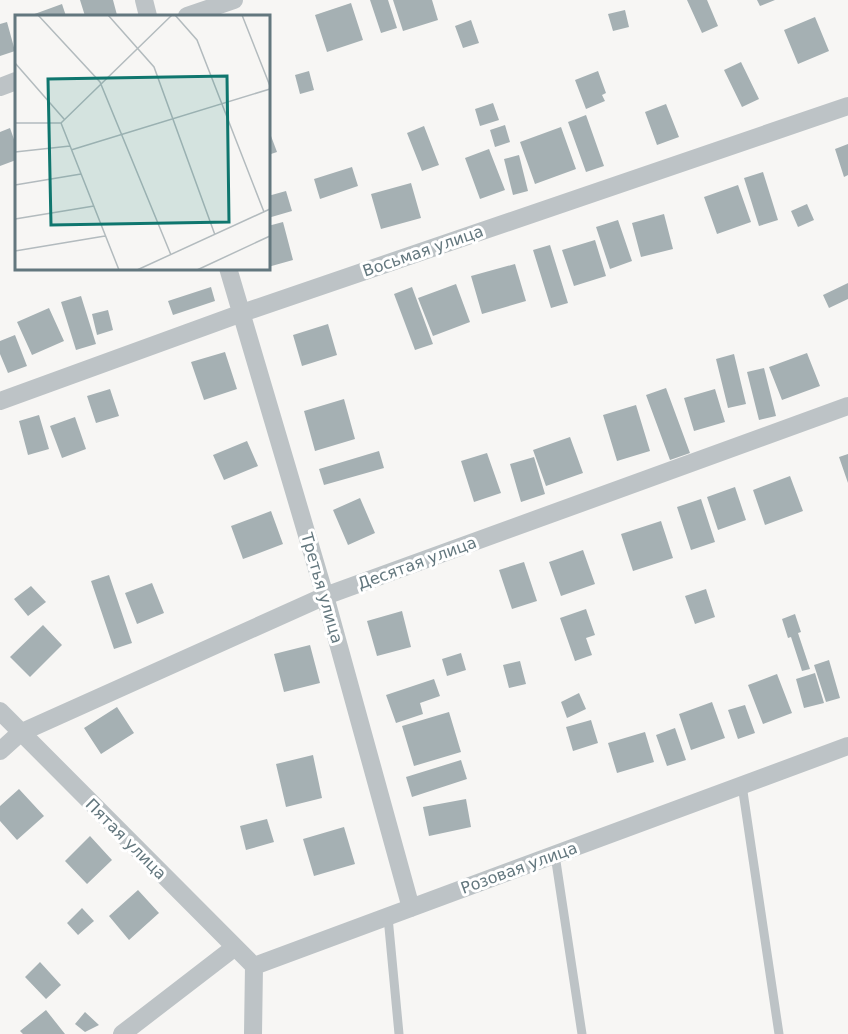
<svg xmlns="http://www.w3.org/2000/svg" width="848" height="1034" font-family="'DejaVu Sans',sans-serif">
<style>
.building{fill:#a5b0b3}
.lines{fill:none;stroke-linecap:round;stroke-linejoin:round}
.service{stroke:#bdc3c6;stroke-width:9}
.minor{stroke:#bdc3c6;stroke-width:18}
.labels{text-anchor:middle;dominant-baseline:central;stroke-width:6;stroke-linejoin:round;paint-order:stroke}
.street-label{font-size:16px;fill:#63777e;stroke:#fff}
.inset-road{fill:none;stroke:#b3bbbe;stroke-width:1.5}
.view{fill:#0f766e;fill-opacity:0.15;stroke:#0f766e;stroke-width:3}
.inset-edge{fill:none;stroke:#63777e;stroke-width:3}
</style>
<rect width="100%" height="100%" fill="#f7f6f4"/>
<!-- building -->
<path class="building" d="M 80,0 L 113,0 L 117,15 L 85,16 Z
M 370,0 L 388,0 L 397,28 L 381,33 Z
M 393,0 L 432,0 L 438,20 L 403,31 Z
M 687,0 L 707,0 L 718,26 L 702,33 Z
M 757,0 L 775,0 L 760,6 Z
M 351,3 L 363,40 L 327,52 L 315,15 Z
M 62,4 L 66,16 L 29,16 Z
M 625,10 L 629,27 L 613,31 L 608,14 Z
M 815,17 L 829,51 L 798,64 L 784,30 Z
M 471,20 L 479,43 L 463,48 L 455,26 Z
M 7,22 L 15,51 L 0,56 L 0,24 Z
M 741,62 L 759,99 L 742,107 L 724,70 Z
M 309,71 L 314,90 L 300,94 L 295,75 Z
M 598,71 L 606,93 L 602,95 L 605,101 L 586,109 L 575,80 Z
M 493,103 L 499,120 L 480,126 L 475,109 Z
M 666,104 L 679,137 L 657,145 L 645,112 Z
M 586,115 L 604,166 L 586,172 L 568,122 Z
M 505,125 L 510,142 L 495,147 L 490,130 Z
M 424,126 L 439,165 L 422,171 L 407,133 Z
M 561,127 L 576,169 L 535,184 L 520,142 Z
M 10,128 L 16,145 L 16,160 L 0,166 L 0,132 Z
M 268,128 L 277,152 L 268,155 Z
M 848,144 L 848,175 L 844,177 L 835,149 Z
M 489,149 L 505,190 L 480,199 L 465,158 Z
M 519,155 L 528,191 L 513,195 L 504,159 Z
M 352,167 L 358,186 L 320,199 L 314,179 Z
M 763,172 L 778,220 L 759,226 L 744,178 Z
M 411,183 L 421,218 L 381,229 L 371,194 Z
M 738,185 L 751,222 L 717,234 L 704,197 Z
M 286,191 L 292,211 L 268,218 L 268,196 Z
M 807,204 L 814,220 L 798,227 L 791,211 Z
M 664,214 L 673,249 L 641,257 L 632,223 Z
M 618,220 L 632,261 L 610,269 L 596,227 Z
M 283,222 L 293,260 L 268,267 L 268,226 Z
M 595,240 L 606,276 L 574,286 L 562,250 Z
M 550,245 L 568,303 L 551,308 L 533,250 Z
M 515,264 L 526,301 L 482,314 L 471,276 Z
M 848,283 L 848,299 L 829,308 L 823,295 Z
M 456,284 L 470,322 L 433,336 L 418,298 Z
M 211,287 L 215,301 L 173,315 L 168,301 Z
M 412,287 L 433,344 L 415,350 L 394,294 Z
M 81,296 L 96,344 L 76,350 L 61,302 Z
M 49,308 L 64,341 L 32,355 L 17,322 Z
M 108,310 L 113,330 L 97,335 L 92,314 Z
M 328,324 L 337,355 L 302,366 L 293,335 Z
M 15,335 L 27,366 L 8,373 L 0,354 L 0,341 Z
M 225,352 L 237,389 L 204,400 L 191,362 Z
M 807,353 L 820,386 L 782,400 L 769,367 Z
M 734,354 L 746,404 L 728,408 L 716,359 Z
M 764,368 L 776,416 L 759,420 L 747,372 Z
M 666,388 L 690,453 L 670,460 L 646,395 Z
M 110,389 L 119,416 L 96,423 L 87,396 Z
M 715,389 L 725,422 L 694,431 L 684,398 Z
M 344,399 L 355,439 L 315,451 L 304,411 Z
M 636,405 L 650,451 L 617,461 L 603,415 Z
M 39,415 L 49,449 L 28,455 L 19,421 Z
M 75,417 L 86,449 L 62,458 L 50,426 Z
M 570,437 L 583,473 L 546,486 L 533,450 Z
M 247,441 L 258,466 L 224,480 L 213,455 Z
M 379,451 L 384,468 L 324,485 L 319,469 Z
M 487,453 L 501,493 L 474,502 L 461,461 Z
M 848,454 L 848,483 L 839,457 Z
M 534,457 L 545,494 L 521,502 L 510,464 Z
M 790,476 L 803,511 L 765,525 L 753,490 Z
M 735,487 L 746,520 L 718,530 L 707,497 Z
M 360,498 L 375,533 L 348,545 L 333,510 Z
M 701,499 L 715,542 L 691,550 L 677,507 Z
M 271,511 L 283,544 L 243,559 L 231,526 Z
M 661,521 L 673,558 L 633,571 L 621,534 Z
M 583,550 L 595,584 L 561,596 L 549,562 Z
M 524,562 L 537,601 L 512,609 L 499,570 Z
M 109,575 L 132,643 L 114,649 L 91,581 Z
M 152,583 L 164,613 L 137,624 L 125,593 Z
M 31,586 L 46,602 L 28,616 L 14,599 Z
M 706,589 L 715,617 L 695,624 L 685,596 Z
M 586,609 L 595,635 L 586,638 L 592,655 L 575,661 L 560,618 Z
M 402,611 L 411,647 L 377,656 L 367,621 Z
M 795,614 L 801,632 L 798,633 L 810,669 L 802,671 L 791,637 L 788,638 L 782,619 Z
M 43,625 L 62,645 L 30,677 L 10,657 Z
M 310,645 L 320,683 L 284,692 L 274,654 Z
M 461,653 L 466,670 L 447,676 L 442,659 Z
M 829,660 L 840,698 L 826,702 L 814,665 Z
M 520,661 L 526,684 L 509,688 L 503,665 Z
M 815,673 L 824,703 L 804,708 L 796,679 Z
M 777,674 L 792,713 L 763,724 L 748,685 Z
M 434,679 L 440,696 L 420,703 L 423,714 L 396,723 L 386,695 Z
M 579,693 L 586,709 L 567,718 L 561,702 Z
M 712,702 L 725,738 L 691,750 L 679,714 Z
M 745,705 L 755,733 L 738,739 L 728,710 Z
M 117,707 L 134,733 L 101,754 L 84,728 Z
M 449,712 L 461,752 L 414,766 L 402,726 Z
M 591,720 L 598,743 L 573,751 L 566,727 Z
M 675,728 L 686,760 L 667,766 L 656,735 Z
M 645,732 L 654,762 L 617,773 L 608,743 Z
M 313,755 L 322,798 L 286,807 L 276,764 Z
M 461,760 L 467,779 L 412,797 L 406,777 Z
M 19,789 L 44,816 L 17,840 L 0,821 L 0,806 Z
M 466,799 L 471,827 L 429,836 L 423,807 Z
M 267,819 L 274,842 L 246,850 L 240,826 Z
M 344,827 L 355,864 L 314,876 L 303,839 Z
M 90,836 L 112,860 L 87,884 L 65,861 Z
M 138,890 L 159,913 L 129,940 L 109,916 Z
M 82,908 L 94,921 L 78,935 L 67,923 Z
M 40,962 L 61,985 L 46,999 L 25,977 Z
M 46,1010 L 65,1034 L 23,1034 L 20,1031 Z
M 85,1012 L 99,1025 L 85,1032 L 75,1024 Z"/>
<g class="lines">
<!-- service -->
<path class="service" d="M 742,785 L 779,1034
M 555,855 L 582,1034
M 388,917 L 399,1034"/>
<!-- minor -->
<path class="minor" d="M 144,0 L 148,16
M 187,16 L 234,0
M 0,87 L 16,81
M 228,268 L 325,596 L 411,908
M 0,401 L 242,313 L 848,106
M 0,711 L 254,966
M 0,751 L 20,733 L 325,596 L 848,406
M 122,1034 L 235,947
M 253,1034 L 254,966 L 848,746"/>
</g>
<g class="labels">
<!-- street labels -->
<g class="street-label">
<text transform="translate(423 251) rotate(-19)">Восьмая улица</text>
<text transform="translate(417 563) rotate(-20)">Десятая улица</text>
<text transform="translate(322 588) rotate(74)">Третья улица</text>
<text transform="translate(126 839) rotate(45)">Пятая улица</text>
<text transform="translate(519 868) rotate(-20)">Розовая улица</text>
</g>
</g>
<!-- overview -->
<g transform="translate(15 15)">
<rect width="255" height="255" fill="#f7f6f4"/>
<path class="inset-road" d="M 23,0 L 85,67 L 156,240M 93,0 L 139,52 L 200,220M 160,0 L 182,25 L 249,197M 227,0 L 255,71M 0,48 L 49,104M 0,108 L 46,108 L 104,255M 46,108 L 157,0M 56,135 L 255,74M 0,137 L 55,131M 0,170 L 66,159M 0,204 L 79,191M 0,236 L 90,221M 122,255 L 255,194M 182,255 L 255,221"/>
<path class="view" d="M 212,61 L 214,207 L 36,210 L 33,64 Z"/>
<rect width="255" height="255" class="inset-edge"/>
</g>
</svg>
